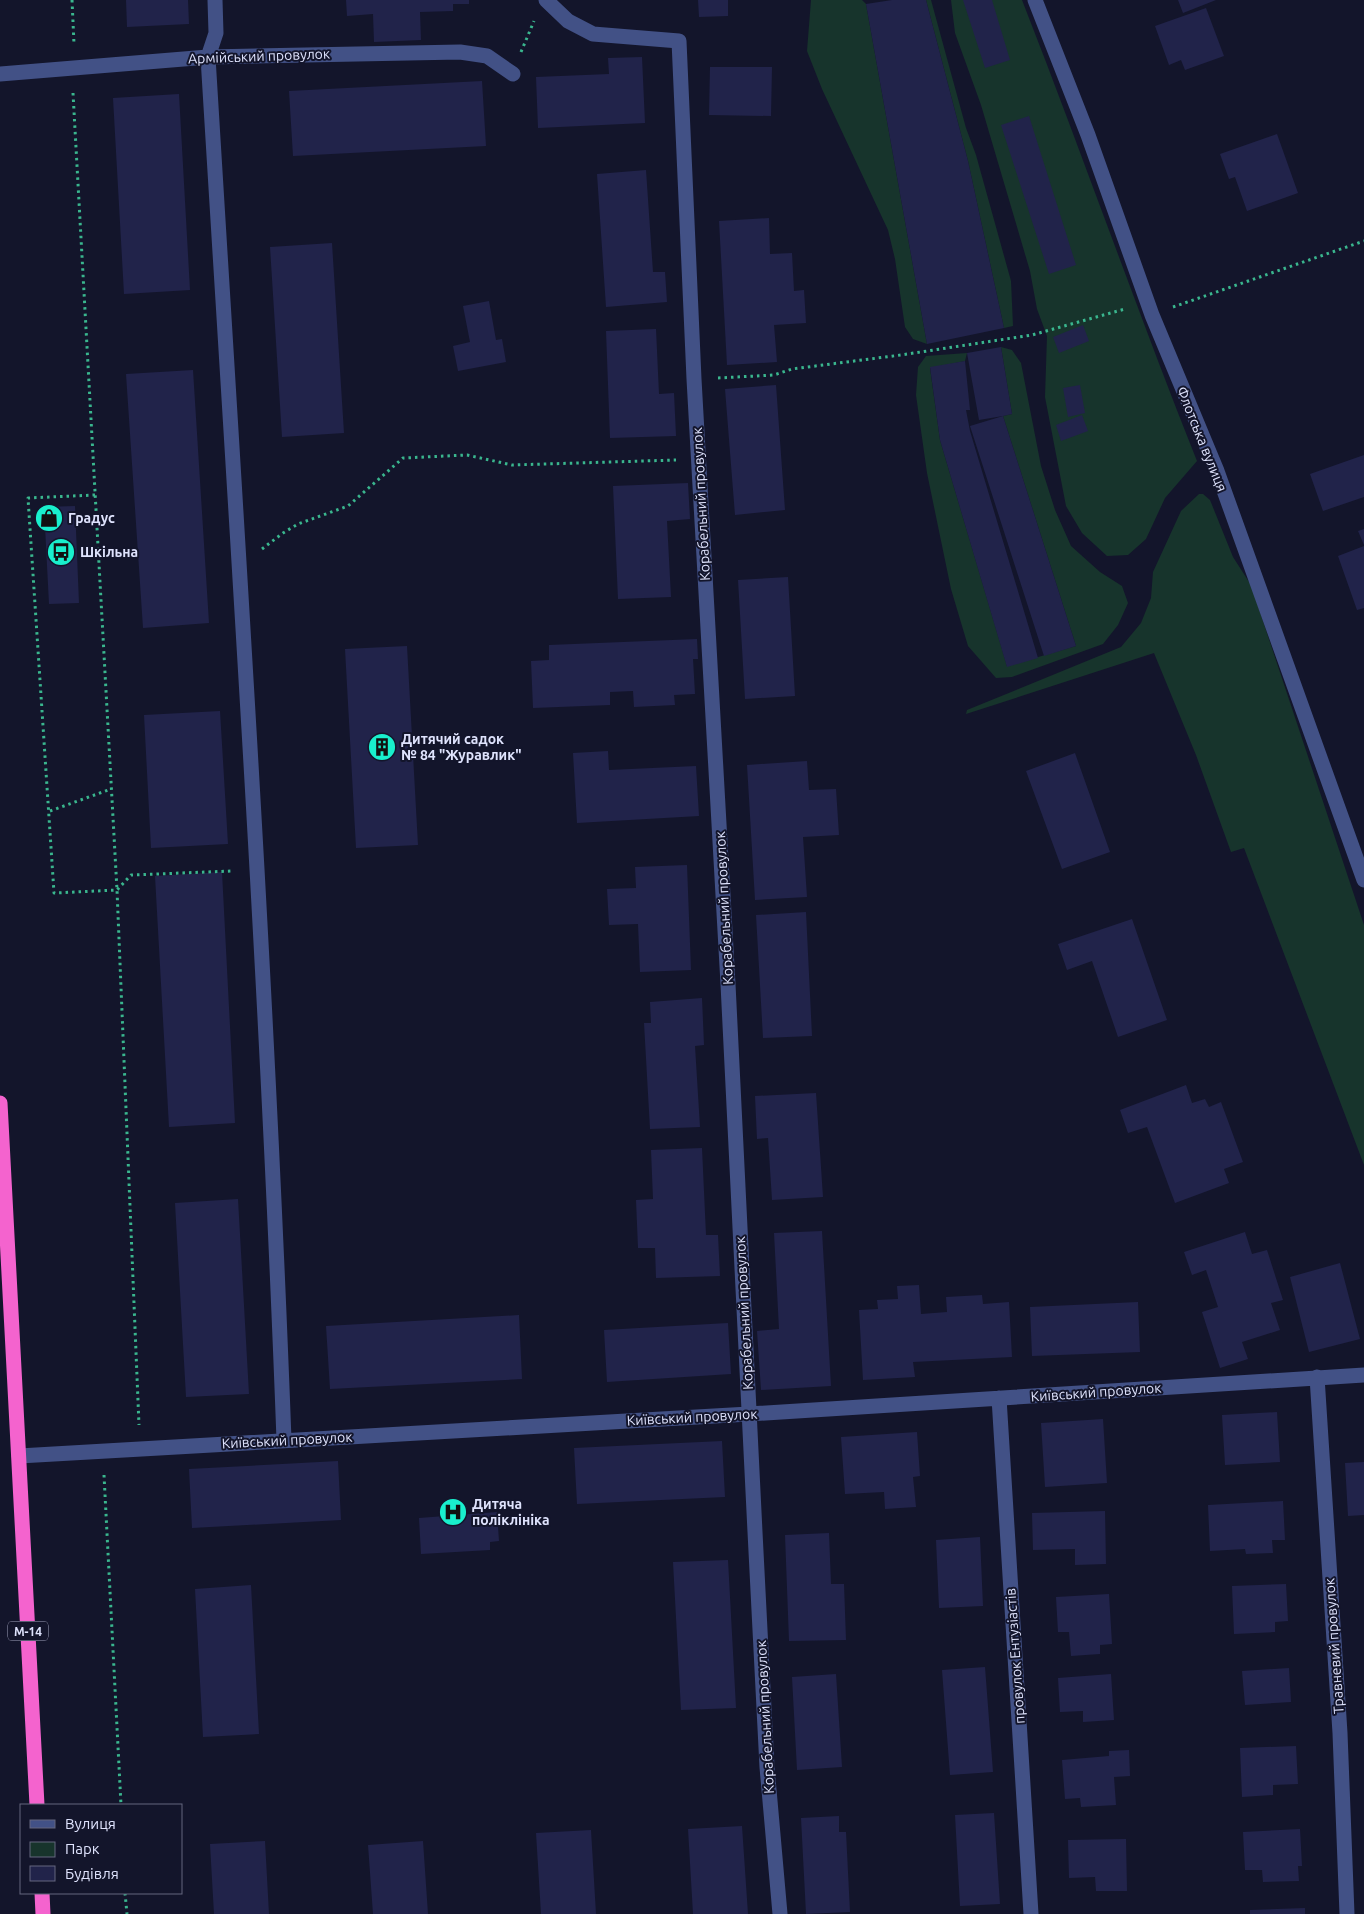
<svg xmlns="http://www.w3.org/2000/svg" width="1364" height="1914" font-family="Ubuntu,sans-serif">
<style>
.green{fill:#17342c}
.building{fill:#21234a}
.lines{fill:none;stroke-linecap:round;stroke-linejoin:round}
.path{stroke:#3ab68e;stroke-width:3;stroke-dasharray:2.5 4;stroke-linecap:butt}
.minor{stroke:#425186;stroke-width:15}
.highway{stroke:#f463ce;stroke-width:15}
.labels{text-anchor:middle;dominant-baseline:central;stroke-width:4;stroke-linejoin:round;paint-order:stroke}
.shield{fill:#13152b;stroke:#a2a5be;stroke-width:1}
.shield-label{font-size:12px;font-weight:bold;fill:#dfe3fd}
.street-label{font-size:14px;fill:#dfe3fd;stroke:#13152b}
.poi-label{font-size:14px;font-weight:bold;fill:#dfe3fd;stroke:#13152b;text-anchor:start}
</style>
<rect width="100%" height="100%" fill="#13152b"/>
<!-- green -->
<path class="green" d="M 811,0 L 862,0 L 866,4 L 927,344 L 913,339 L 905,327 L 895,259 L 888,230 L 822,89 L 807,51 Z
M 926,0 L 931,0 L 966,128 L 976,155 L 1011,281 L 1013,326 L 1004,328 L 968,161 Z
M 951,0 L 1022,0 C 1082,153 1136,308 1197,461 L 1165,498 L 1146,539 L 1128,555 L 1107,556 L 1082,533 L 1066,506 L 1045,397 L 1047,336 L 1037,309 L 1030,271 L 981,105 L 955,33 Z
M 1001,347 L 1012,350 L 1021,363 L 1041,466 L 1055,510 L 1071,546 L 1100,572 L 1122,586 L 1128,603 L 1118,625 L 1103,644 L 1012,677 L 996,678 L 968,646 L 951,589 L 927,473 L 916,395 L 918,367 L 926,356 L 967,353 L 965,361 L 930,368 L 940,440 L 1007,666 L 1076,646 L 1003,416 L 1012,414 Z
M 1199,494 L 1203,494 L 1210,500 L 1233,557 L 1251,585 L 1364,925 L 1364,1165 L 1244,848 L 1231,852 L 1196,755 L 1154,653 L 966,714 L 967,710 L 1121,647 L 1141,623 L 1151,598 L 1153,572 L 1181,511 Z"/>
<!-- building -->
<path class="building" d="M 126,0 L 188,0 L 189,24 L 127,27 Z
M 346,0 L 469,0 L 469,4 L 453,4 L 453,11 L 420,12 L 421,40 L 374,42 L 373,14 L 347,16 Z
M 698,0 L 728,0 L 728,16 L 699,17 Z
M 892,0 L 926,0 L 968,161 L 1004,328 L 927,344 L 866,4 Z
M 963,0 L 992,0 L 1010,60 L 985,68 Z
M 1178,0 L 1216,0 L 1183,13 Z
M 1206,8 L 1224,56 L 1185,70 L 1181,60 L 1169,65 L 1155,26 Z
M 642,57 L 645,123 L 538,128 L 536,77 L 609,74 L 608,58 Z
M 710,67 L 772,67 L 771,116 L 709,115 Z
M 482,81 L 486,146 L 293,156 L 289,91 Z
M 179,94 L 190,290 L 124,294 L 113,98 Z
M 1029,116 L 1076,265 L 1049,274 L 1001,125 Z
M 1277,134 L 1298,193 L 1247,211 L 1235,177 L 1229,179 L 1220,154 Z
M 646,170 L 653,272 L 665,272 L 667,302 L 606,307 L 597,174 Z
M 769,218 L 770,254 L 792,253 L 794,291 L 804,290 L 806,323 L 774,325 L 777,362 L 727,365 L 719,221 Z
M 332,243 L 344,433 L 282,437 L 270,247 Z
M 489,301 L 496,340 L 502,339 L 506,362 L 458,371 L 453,346 L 470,342 L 463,306 Z
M 1083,325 L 1089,341 L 1059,353 L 1053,337 Z
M 656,329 L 659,394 L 674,393 L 676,436 L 610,438 L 606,331 Z
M 1001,347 L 1012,414 L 1003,416 L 1076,646 L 1044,656 L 970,426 L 1003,416 L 979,420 L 967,353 Z
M 965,361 L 970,410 L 966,410 L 970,431 L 1038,658 L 1007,667 L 940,440 L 930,367 Z
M 193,370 L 209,623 L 143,628 L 126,374 Z
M 776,385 L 785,510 L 735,515 L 725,389 Z
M 1080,385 L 1085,413 L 1068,417 L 1063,388 Z
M 1082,415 L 1088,431 L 1061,441 L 1056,425 Z
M 1364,455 L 1364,497 L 1323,511 L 1310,474 Z
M 688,483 L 690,519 L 667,521 L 671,597 L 618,599 L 613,486 Z
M 75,506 L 79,603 L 49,604 L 44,507 Z
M 1364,529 L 1364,545 L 1358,531 Z
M 1364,546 L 1364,608 L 1357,610 L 1338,556 Z
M 788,577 L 795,696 L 745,699 L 738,580 Z
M 697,639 L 698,659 L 693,659 L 695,694 L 674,695 L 675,705 L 634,707 L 633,691 L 610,692 L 610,705 L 533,708 L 531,661 L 549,660 L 549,645 Z
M 407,646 L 418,845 L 356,848 L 345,649 Z
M 220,711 L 228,844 L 151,848 L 144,715 Z
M 608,751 L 609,770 L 696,766 L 699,816 L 577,823 L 573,753 Z
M 1075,753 L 1110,852 L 1062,869 L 1026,771 Z
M 807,761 L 809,790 L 836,789 L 839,835 L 803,837 L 807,897 L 755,900 L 747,765 Z
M 687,865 L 691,970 L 640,972 L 638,924 L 609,925 L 607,889 L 636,888 L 635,867 Z
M 222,872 L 235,1123 L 169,1127 L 155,876 Z
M 806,912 L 812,1036 L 763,1038 L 756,915 Z
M 1132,919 L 1167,1020 L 1118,1037 L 1092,961 L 1067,970 L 1058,944 Z
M 702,998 L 704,1045 L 695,1046 L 700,1127 L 650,1129 L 644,1023 L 651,1023 L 650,1002 Z
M 1186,1085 L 1192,1103 L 1205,1099 L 1209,1107 L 1221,1102 L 1243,1162 L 1224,1169 L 1229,1183 L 1175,1203 L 1147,1127 L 1128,1133 L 1120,1110 Z
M 816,1093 L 823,1197 L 772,1200 L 768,1138 L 757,1139 L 755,1096 Z
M 702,1148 L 706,1235 L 718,1235 L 720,1276 L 656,1278 L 655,1248 L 638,1248 L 636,1200 L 653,1199 L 651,1150 Z
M 238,1199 L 249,1394 L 186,1397 L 175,1203 Z
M 822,1231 L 831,1386 L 761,1390 L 757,1331 L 779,1329 L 774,1233 Z
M 1245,1232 L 1252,1254 L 1267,1250 L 1283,1300 L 1271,1303 L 1280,1330 L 1242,1342 L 1248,1359 L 1220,1368 L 1202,1312 L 1218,1307 L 1206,1270 L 1192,1275 L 1184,1252 Z
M 1340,1263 L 1360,1339 L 1309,1352 L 1290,1277 Z
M 919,1285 L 921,1314 L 947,1312 L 946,1297 L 982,1295 L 983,1304 L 1009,1302 L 1012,1357 L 913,1362 L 915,1377 L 863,1380 L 859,1310 L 878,1309 L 877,1300 L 898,1299 L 897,1286 Z
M 1138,1302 L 1140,1352 L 1032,1356 L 1030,1307 Z
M 519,1315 L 522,1379 L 330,1389 L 326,1326 Z
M 728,1323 L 731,1374 L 607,1382 L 604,1330 Z
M 1277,1412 L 1280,1462 L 1225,1465 L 1222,1415 Z
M 1103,1419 L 1107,1483 L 1045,1487 L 1041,1423 Z
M 917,1432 L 920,1476 L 913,1477 L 916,1507 L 885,1509 L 884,1492 L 845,1494 L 841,1437 Z
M 722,1441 L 725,1497 L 577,1504 L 574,1448 Z
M 338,1461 L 341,1520 L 192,1528 L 189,1469 Z
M 1364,1462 L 1364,1515 L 1348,1516 L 1345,1463 Z
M 1283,1501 L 1285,1540 L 1272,1540 L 1273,1553 L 1246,1554 L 1245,1549 L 1210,1551 L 1208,1505 Z
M 1105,1511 L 1106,1564 L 1075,1565 L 1075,1549 L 1033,1550 L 1032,1513 Z
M 497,1512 L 499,1541 L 490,1542 L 490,1550 L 421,1554 L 419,1518 Z
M 829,1533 L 831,1584 L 844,1584 L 846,1640 L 789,1641 L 785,1535 Z
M 980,1537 L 983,1606 L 939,1608 L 936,1540 Z
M 728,1560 L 736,1708 L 681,1710 L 673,1562 Z
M 1286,1584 L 1288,1621 L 1275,1622 L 1275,1632 L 1234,1634 L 1232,1586 Z
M 251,1585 L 259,1734 L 203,1737 L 195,1589 Z
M 1109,1594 L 1112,1644 L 1100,1645 L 1100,1654 L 1071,1656 L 1069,1632 L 1058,1632 L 1056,1597 Z
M 985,1667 L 993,1772 L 950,1775 L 942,1670 Z
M 1289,1668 L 1291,1702 L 1245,1705 L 1242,1671 Z
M 836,1674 L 842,1767 L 797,1770 L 792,1677 Z
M 1111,1674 L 1114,1720 L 1083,1722 L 1083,1711 L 1060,1712 L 1058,1678 Z
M 1296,1746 L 1298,1784 L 1273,1785 L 1273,1795 L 1242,1797 L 1240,1748 Z
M 1129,1750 L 1130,1776 L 1114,1777 L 1116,1805 L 1081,1807 L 1080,1798 L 1065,1799 L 1062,1760 L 1109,1756 L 1109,1751 Z
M 994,1813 L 1000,1904 L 960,1906 L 955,1815 Z
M 839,1816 L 839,1832 L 846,1832 L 850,1912 L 806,1914 L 801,1818 Z
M 742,1826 L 748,1914 L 693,1914 L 688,1829 Z
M 1300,1829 L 1302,1866 L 1298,1866 L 1299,1881 L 1263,1882 L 1262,1870 L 1245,1870 L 1243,1832 Z
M 591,1830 L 596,1914 L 541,1914 L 536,1833 Z
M 1126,1839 L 1127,1891 L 1096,1891 L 1095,1877 L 1069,1878 L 1068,1840 Z
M 265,1841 L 269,1914 L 214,1914 L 210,1844 Z
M 423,1841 L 428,1914 L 373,1914 L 368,1845 Z
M 1305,1908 L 1305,1914 L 1250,1914 L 1250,1910 Z"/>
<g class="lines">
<!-- path -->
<path class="path" d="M 72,0 L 74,44
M 521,52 L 534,21
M 73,93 L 117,890 L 139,1425
M 1173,307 L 1364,241
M 718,378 L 774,375 L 792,369 L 901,355 L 1032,335 L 1125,309
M 95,495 L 28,498 L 54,893 L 117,890 L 131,875 L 232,871
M 262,549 L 283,533 L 298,524 L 348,506 L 403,458 L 467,455 L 512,465 L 676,460
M 50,811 L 111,789
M 104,1475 L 121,1805
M 125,1893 L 127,1914"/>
<!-- minor -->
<path class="minor" d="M 215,0 L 216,33 L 208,57 C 236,518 267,979 284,1440
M 546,0 L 568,21 L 593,34 L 679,41 L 694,379 L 728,984 L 755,1532 L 767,1767 L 780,1914
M 1035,0 L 1088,135 L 1152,315 L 1217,471 L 1364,880
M 0,74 L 208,57 L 460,52 L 487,56 L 513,74
M 1317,1377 L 1340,1733 L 1347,1914
M 999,1398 L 1031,1914
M 19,1456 L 749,1414 L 1364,1375"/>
<!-- highway -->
<path class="highway" d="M 0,1103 L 37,1805
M 42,1893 L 43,1914"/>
</g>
<!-- icons -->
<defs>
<symbol id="shop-disc" viewBox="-11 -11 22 22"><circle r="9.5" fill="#19efcd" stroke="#13152b"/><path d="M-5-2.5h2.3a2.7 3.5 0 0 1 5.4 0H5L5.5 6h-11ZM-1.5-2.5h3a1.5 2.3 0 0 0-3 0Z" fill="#111"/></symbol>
<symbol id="bus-disc" viewBox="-11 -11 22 22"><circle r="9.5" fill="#19efcd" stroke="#13152b"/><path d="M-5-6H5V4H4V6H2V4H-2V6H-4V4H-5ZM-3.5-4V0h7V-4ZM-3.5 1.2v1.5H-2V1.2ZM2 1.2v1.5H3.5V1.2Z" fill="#111"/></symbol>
<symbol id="building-disc" viewBox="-11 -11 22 22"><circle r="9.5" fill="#19efcd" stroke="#13152b"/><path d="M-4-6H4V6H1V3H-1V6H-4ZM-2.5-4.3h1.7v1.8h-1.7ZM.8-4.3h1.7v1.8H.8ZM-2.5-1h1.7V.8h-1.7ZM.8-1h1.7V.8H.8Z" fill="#111"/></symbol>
<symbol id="hospital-disc" viewBox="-11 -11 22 22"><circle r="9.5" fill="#19efcd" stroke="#13152b"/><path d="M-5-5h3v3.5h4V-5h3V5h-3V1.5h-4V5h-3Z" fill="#111"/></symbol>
</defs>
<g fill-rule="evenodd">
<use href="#shop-disc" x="33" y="502" width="32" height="32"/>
<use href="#bus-disc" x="45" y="536" width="32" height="32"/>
<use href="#building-disc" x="366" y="731" width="32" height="32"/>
<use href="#hospital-disc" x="437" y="1496" width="32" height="32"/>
</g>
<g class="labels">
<!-- shield labels -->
<rect class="shield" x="8" y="1621.5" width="40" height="19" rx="4"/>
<g class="shield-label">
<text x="28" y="1631">М-14</text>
</g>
<!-- street labels -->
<g class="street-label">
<text transform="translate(259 56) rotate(-2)">Армійський провулок</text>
<text transform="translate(1202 439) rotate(68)">Флотська вулиця</text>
<text transform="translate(701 504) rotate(-93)">Корабельний провулок</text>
<text transform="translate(724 908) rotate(-93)">Корабельний провулок</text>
<text transform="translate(744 1313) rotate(-93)">Корабельний провулок</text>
<text transform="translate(1096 1392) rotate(-4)">Київський провулок</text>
<text transform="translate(692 1417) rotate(-3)">Київський провулок</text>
<text transform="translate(287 1440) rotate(-3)">Київський провулок</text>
<text transform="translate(1334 1646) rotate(-94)">Травневий провулок</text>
<text transform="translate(1015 1656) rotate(-94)">провулок Ентузіастів</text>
<text transform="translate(765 1717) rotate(-93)">Корабельний провулок</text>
</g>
<!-- poi labels -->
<g class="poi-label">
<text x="68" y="518">Градус</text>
<text x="80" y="552">Шкільна</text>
<text x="401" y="739">Дитячий садок<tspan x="401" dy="16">№ 84 "Журавлик"</tspan></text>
<text x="472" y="1504">Дитяча<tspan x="472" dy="16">поліклініка</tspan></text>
</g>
</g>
<!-- legend -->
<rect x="20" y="1804" width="162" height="90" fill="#13152b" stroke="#65677f"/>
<rect x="30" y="1820" width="25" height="8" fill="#425186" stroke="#65677f"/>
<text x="65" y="1829" font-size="15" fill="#dfe3fd">Вулиця</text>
<rect x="30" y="1842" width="25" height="15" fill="#17342c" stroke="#65677f"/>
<text x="65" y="1854" font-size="15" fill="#dfe3fd">Парк</text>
<rect x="30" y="1866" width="25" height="15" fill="#21234a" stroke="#65677f"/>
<text x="65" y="1879" font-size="15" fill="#dfe3fd">Будівля</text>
</svg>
